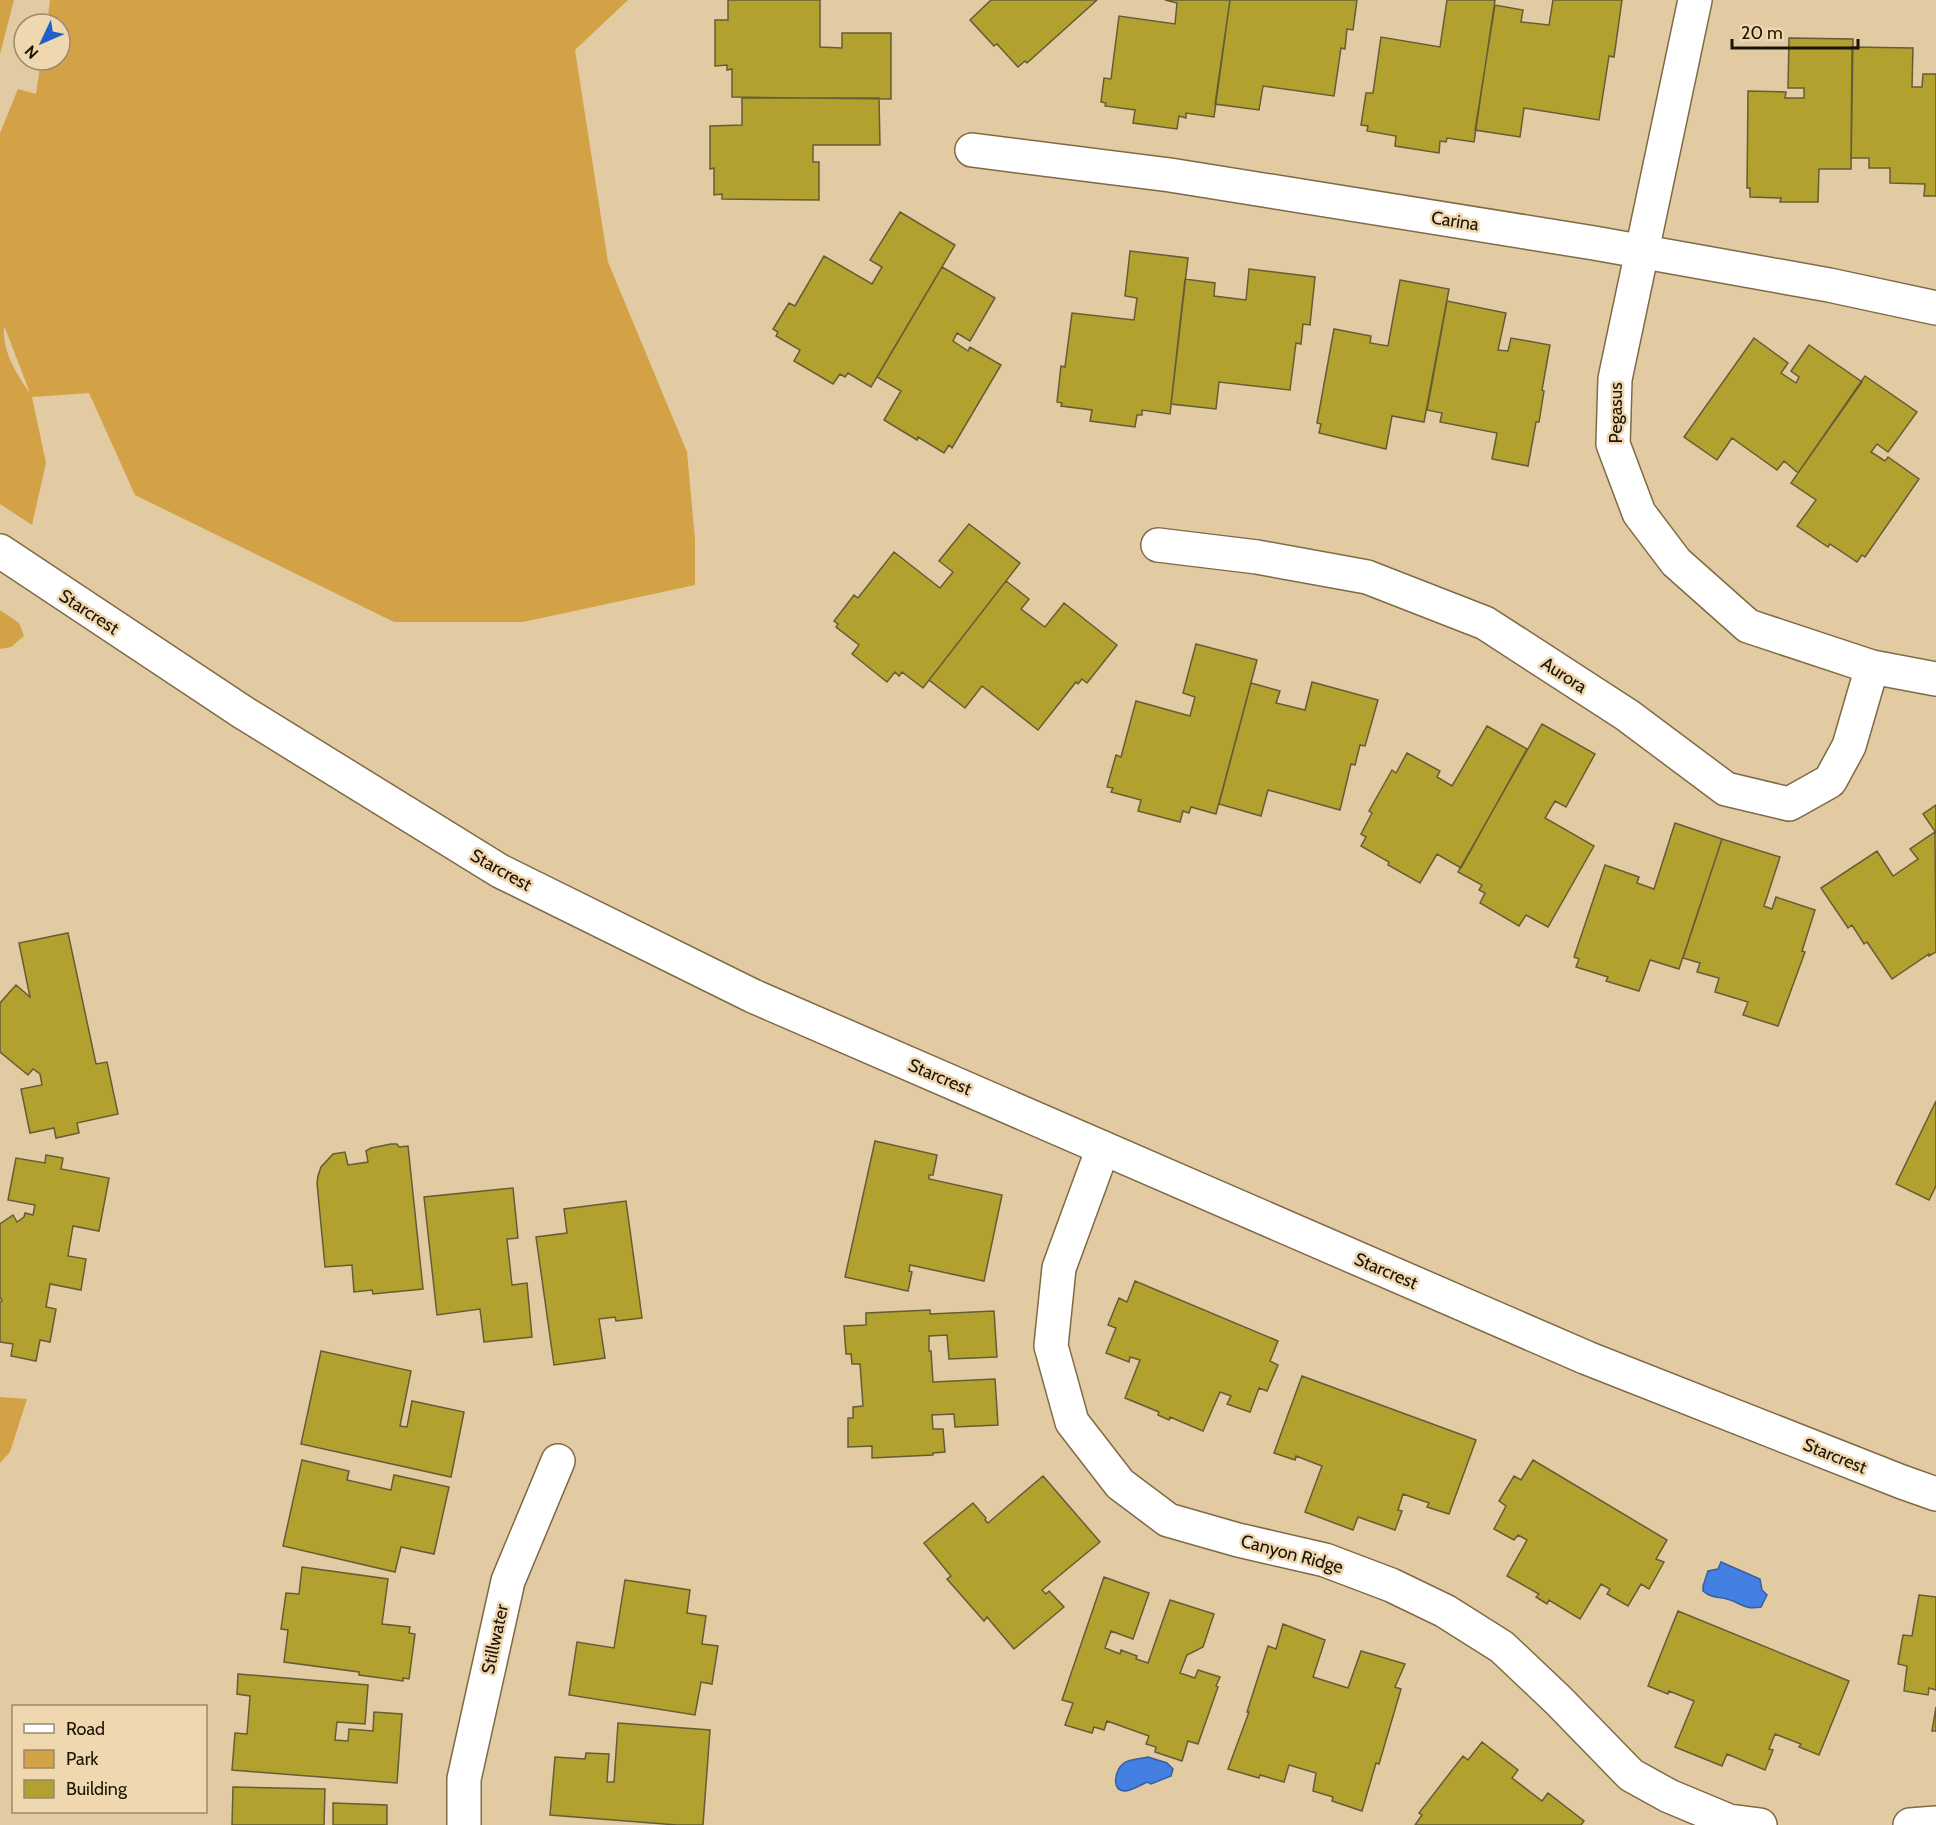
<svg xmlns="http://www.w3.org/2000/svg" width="1936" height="1825" font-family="Cabin,sans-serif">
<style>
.green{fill:#d3a247;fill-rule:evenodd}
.water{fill:#447fe2;stroke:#385fa0;stroke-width:1.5}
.building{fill:#b2a12f;stroke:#645d35;stroke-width:1.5}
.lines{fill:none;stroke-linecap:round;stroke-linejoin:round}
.minor-casing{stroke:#7f6a45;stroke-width:36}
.tertiary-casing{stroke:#7f6a45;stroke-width:36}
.minor{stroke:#fff;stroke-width:33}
.tertiary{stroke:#fff;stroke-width:33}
.labels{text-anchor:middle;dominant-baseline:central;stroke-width:5;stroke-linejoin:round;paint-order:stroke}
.street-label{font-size:18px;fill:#1c1405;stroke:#efd7af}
</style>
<rect width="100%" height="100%" fill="#e2caa2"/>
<!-- green -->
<path class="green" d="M 0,0 L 14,0 L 0,54 Z
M 50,0 L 628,0 L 575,50 L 608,262 L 687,452 L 695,539 L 695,585 L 523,622 L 394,622 L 135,495 L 89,393 L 32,397 L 46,463 L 32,525 L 0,504 L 0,133 L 18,89 L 36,94 L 41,60 L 60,60 L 60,24 L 47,24 ZM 4,328 L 5,328 L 30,393 C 16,373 3,353 4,328 Z
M 0,610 L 19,623 L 24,636 L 11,647 L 0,649 Z
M 0,1397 L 27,1399 L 10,1452 L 0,1463 Z"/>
<!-- water -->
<path class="water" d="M 1721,1562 L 1760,1579 L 1762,1590 L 1767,1595 L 1761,1607 C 1743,1610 1742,1603 1727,1599 C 1718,1597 1711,1598 1703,1591 L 1703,1586 L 1708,1571 L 1718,1569 Z
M 1148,1757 L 1167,1763 L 1173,1769 L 1171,1776 L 1151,1784 L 1147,1782 C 1141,1785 1131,1791 1124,1791 C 1110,1789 1116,1769 1124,1763 C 1130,1759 1140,1759 1148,1757 Z"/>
<!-- building -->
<path class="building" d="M 728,0 L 820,0 L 820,47 L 842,48 L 842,33 L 891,33 L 891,99 L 732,97 L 732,69 L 727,70 L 727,65 L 715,66 L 715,20 L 728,20 Z
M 991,0 L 1097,0 L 1027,63 L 1025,61 L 1018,67 L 997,44 L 994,46 L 970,20 Z
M 1165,0 L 1230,0 L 1214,117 L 1186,113 L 1186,118 L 1179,116 L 1177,129 L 1133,123 L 1135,110 L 1105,106 L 1106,103 L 1101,102 L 1104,78 L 1111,79 L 1119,16 L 1175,24 L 1177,3 Z
M 1230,0 L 1357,0 L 1353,30 L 1347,29 L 1345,49 L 1341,48 L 1334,96 L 1263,86 L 1259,110 L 1215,104 Z
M 1447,0 L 1495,0 L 1474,142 L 1447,138 L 1446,142 L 1440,141 L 1439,153 L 1395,146 L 1396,136 L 1367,131 L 1368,126 L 1361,125 L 1366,93 L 1373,93 L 1381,37 L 1440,47 Z
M 1553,0 L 1622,0 L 1614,57 L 1609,56 L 1599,120 L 1524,108 L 1520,137 L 1475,130 L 1495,5 L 1523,10 L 1521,22 L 1549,25 Z
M 1789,38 L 1853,39 L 1851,169 L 1819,169 L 1818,202 L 1780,202 L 1781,198 L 1750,197 L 1750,188 L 1747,188 L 1748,91 L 1786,92 L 1785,98 L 1804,98 L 1804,88 L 1788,88 Z
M 1852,47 L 1913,48 L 1912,87 L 1922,87 L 1923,74 L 1936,74 L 1936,196 L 1924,196 L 1925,184 L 1890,183 L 1890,168 L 1869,168 L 1869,158 L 1851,158 Z
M 742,98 L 879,98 L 880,145 L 813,145 L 813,162 L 819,162 L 819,200 L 722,199 L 722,194 L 714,195 L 714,168 L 710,169 L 710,126 L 742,125 Z
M 900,212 L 955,245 L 871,387 L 848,373 L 845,377 L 840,374 L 833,384 L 794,361 L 800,350 L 776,336 L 778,332 L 773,329 L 789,303 L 795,306 L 824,256 L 872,284 L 882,267 L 870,260 Z
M 1130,251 L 1188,258 L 1170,414 L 1142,410 L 1142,415 L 1137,415 L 1135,427 L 1090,421 L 1092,410 L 1061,406 L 1062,403 L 1057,402 L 1061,366 L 1065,367 L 1072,313 L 1134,320 L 1137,298 L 1125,296 Z
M 942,267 L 995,298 L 970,341 L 957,333 L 953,341 L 968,351 L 970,347 L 1001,365 L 952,448 L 949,445 L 944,453 L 918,437 L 917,440 L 884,420 L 901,391 L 877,377 Z
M 1249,269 L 1315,277 L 1310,325 L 1303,324 L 1301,344 L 1296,343 L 1290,390 L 1219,382 L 1216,409 L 1171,404 L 1185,279 L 1215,283 L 1214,296 L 1246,300 Z
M 1400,280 L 1449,289 L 1424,422 L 1392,416 L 1386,449 L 1319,433 L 1321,424 L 1317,423 L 1334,329 L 1371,336 L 1370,343 L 1388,346 Z
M 1447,301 L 1506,313 L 1498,350 L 1508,351 L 1511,338 L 1550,345 L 1542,390 L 1544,391 L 1539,422 L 1536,422 L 1528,466 L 1492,459 L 1497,433 L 1440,422 L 1442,413 L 1427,410 Z
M 1754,338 L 1788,363 L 1781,373 L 1796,383 L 1799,377 L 1791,371 L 1809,345 L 1862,382 L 1798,473 L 1784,461 L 1777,470 L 1732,438 L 1717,460 L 1684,437 Z
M 1865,376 L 1917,412 L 1888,452 L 1877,444 L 1871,452 L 1885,461 L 1888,457 L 1919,479 L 1865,557 L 1862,555 L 1857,562 L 1830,544 L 1828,547 L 1797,526 L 1816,500 L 1791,483 Z
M 969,524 L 1020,563 L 923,688 L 902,672 L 899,676 L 895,672 L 887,682 L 852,654 L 859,645 L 836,627 L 838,624 L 834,621 L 854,595 L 858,598 L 894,552 L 940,588 L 953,572 L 939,561 Z
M 1006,581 L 1029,599 L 1021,609 L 1045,627 L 1064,603 L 1117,645 L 1087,683 L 1082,679 L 1078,684 L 1076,682 L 1038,730 L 982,686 L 965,708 L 929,680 Z
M 1196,644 L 1257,660 L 1216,814 L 1191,807 L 1189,813 L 1183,811 L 1180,822 L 1138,811 L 1141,800 L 1111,792 L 1113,788 L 1107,787 L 1116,755 L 1121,757 L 1136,701 L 1190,716 L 1195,697 L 1183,693 Z
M 1312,682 L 1378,700 L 1365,746 L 1360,745 L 1355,765 L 1351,764 L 1340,810 L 1268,790 L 1261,816 L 1219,804 L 1251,683 L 1280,691 L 1276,703 L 1305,710 Z
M 1542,724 L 1595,754 L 1566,807 L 1555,801 L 1545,818 L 1594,846 L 1548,927 L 1526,915 L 1519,926 L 1480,903 L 1485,893 L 1479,890 L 1482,885 L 1458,872 Z
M 1487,726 L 1527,749 L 1461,868 L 1437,854 L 1420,883 L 1388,865 L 1389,862 L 1361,846 L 1366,837 L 1361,834 L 1372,813 L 1369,811 L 1392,770 L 1396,773 L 1407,753 L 1440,771 L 1437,777 L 1452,786 Z
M 1936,805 L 1936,833 L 1923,814 Z
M 1675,823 L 1722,839 L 1679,969 L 1650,960 L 1639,991 L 1606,981 L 1608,977 L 1576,967 L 1579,959 L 1574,957 L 1605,865 L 1639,877 L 1637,883 L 1654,889 Z
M 1935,832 L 1936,952 L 1929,956 L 1929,954 L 1892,979 L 1867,942 L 1864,944 L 1852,925 L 1848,928 L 1821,888 L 1877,851 L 1893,876 L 1918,859 L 1910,849 Z
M 1722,839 L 1780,857 L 1764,906 L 1772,909 L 1776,897 L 1815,910 L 1802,951 L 1805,952 L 1778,1026 L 1743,1015 L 1748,1002 L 1715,992 L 1719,978 L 1697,972 L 1700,963 L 1683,958 Z
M 68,933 L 96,1064 L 107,1062 L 118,1114 L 77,1123 L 79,1133 L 56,1138 L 54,1128 L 30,1133 L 21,1089 L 42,1085 L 40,1074 L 33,1069 L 28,1075 L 0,1052 L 0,1003 L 16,985 L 30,997 L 19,943 Z
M 1936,1101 L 1936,1186 L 1929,1200 L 1896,1184 Z
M 875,1141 L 937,1155 L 933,1175 L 929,1175 L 929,1179 L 1002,1195 L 984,1281 L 910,1265 L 909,1271 L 912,1272 L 908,1291 L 845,1277 Z
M 391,1144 L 397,1144 L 399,1147 L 408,1146 L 423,1289 L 373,1294 L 372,1290 L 354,1292 L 352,1265 L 325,1267 L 317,1183 L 318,1176 L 321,1167 L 333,1154 L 345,1152 L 348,1165 L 368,1162 L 366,1151 L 371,1148 Z
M 46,1155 L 63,1158 L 61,1169 L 109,1178 L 99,1231 L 73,1226 L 68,1256 L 86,1259 L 81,1290 L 50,1284 L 46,1307 L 56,1309 L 50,1342 L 40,1340 L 36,1361 L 11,1356 L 13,1344 L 0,1342 L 0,1302 L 2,1301 L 0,1297 L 0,1224 L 13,1215 L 17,1222 L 24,1217 L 25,1213 L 33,1215 L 35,1205 L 8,1200 L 16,1158 L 45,1163 Z
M 513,1188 L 518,1238 L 507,1239 L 512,1285 L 527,1283 L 532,1337 L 484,1342 L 480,1309 L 437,1315 L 424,1197 Z
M 626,1201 L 642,1318 L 616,1321 L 615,1317 L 599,1319 L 605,1358 L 554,1365 L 536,1237 L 567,1233 L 564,1209 Z
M 1135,1281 L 1278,1341 L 1270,1361 L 1278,1365 L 1267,1391 L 1259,1388 L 1250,1412 L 1227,1404 L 1231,1396 L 1220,1392 L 1203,1431 L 1170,1417 L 1169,1420 L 1158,1415 L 1159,1412 L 1125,1398 L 1140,1360 L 1130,1357 L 1129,1362 L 1106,1353 L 1116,1328 L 1108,1325 L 1119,1298 L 1127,1302 Z
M 930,1310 L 930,1314 L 994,1311 L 997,1357 L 949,1359 L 947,1335 L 929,1336 L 929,1351 L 931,1351 L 933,1382 L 995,1379 L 998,1425 L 955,1427 L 954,1414 L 932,1415 L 933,1429 L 943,1429 L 945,1452 L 933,1453 L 933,1455 L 872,1458 L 872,1446 L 848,1447 L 848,1418 L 853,1418 L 853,1407 L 863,1406 L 860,1364 L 852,1364 L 851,1354 L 846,1354 L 844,1326 L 866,1325 L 866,1313 Z
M 321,1351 L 411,1371 L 400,1426 L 407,1427 L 412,1401 L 464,1412 L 451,1477 L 301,1444 Z
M 1302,1376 L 1476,1440 L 1449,1514 L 1427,1507 L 1429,1503 L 1403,1494 L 1398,1510 L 1402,1511 L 1395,1530 L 1358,1517 L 1353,1530 L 1305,1512 L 1322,1466 L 1296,1456 L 1295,1460 L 1274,1453 Z
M 302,1460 L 349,1471 L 347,1480 L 391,1490 L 394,1475 L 449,1487 L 434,1554 L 401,1547 L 395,1572 L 283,1546 Z
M 1533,1460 L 1667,1540 L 1656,1559 L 1664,1562 L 1649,1589 L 1641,1584 L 1628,1606 L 1607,1594 L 1610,1589 L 1601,1584 L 1580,1619 L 1549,1600 L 1547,1604 L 1536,1597 L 1539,1594 L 1507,1576 L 1527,1540 L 1518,1535 L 1514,1540 L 1494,1529 L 1506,1506 L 1499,1501 L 1514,1476 L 1521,1480 Z
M 1043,1476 L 1100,1542 L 1042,1590 L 1046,1594 L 1049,1591 L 1064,1607 L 1014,1649 L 987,1617 L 984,1621 L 947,1579 L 951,1576 L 924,1543 L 973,1503 L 986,1518 L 985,1520 L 988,1523 Z
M 302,1567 L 388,1579 L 382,1624 L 410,1627 L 409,1633 L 415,1634 L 409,1679 L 403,1678 L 403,1681 L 359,1675 L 359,1672 L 284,1662 L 288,1630 L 281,1629 L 286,1593 L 299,1594 Z
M 1104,1577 L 1149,1593 L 1133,1639 L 1111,1631 L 1105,1648 L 1120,1654 L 1121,1650 L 1137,1656 L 1136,1659 L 1148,1663 L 1170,1600 L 1214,1614 L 1203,1647 L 1187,1655 L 1180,1673 L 1195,1678 L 1198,1670 L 1220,1677 L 1216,1686 L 1218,1687 L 1198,1744 L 1188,1741 L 1182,1761 L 1155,1752 L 1156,1747 L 1146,1744 L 1149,1736 L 1107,1721 L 1104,1730 L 1094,1727 L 1092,1733 L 1065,1725 L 1073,1703 L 1062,1700 Z
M 625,1580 L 690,1590 L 687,1613 L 706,1616 L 702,1644 L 718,1646 L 712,1684 L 701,1682 L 695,1715 L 569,1695 L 577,1642 L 614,1648 Z
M 1919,1595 L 1936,1597 L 1936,1690 L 1929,1688 L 1928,1695 L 1904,1691 L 1907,1666 L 1898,1664 L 1903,1635 L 1912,1636 Z
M 1678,1611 L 1849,1681 L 1819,1755 L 1799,1747 L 1801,1744 L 1775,1734 L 1769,1749 L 1773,1750 L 1765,1770 L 1727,1754 L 1722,1766 L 1675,1747 L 1694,1701 L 1669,1691 L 1668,1694 L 1648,1686 Z
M 1283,1624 L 1325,1640 L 1313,1677 L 1348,1688 L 1361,1651 L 1405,1664 L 1395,1687 L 1401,1689 L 1379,1764 L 1376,1763 L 1362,1811 L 1332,1801 L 1333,1797 L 1313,1791 L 1316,1773 L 1289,1765 L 1284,1782 L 1260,1775 L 1259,1778 L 1228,1769 L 1249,1712 L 1247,1712 L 1268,1646 L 1276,1649 Z
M 238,1674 L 368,1685 L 365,1724 L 337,1722 L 335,1740 L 348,1741 L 349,1729 L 373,1731 L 374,1712 L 402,1714 L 397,1783 L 232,1770 L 235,1733 L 247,1734 L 250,1696 L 237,1694 Z
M 1936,1707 L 1936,1731 L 1932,1731 Z
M 618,1723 L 710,1730 L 703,1825 L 677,1825 L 550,1815 L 555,1757 L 585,1759 L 586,1753 L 609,1754 L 607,1782 L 614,1782 Z
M 1482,1742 L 1518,1770 L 1512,1778 L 1542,1801 L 1548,1793 L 1584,1821 L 1581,1825 L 1415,1825 L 1422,1815 L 1419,1813 L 1463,1756 L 1468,1760 Z
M 233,1787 L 325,1789 L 324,1825 L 232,1825 Z
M 333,1803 L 387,1805 L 387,1825 L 333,1825 Z"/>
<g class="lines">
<defs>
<path id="minor" d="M 1695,0 L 1615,379 L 1613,444 L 1639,513 L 1676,562 L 1748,626 L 1872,667 L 1936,679
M 972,150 L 1170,175 L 1594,243 L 1829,285 L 1936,308
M 1158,545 L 1257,557 L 1367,577 L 1485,623 L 1627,715 L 1726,789 L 1789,804 L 1830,781 L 1849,746 L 1872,667
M 1103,1148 L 1059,1268 L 1051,1346 L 1072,1422 L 1120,1484 L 1168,1520 L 1238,1540 L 1325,1560 L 1391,1585 L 1445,1611 L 1502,1647 L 1558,1700 L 1631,1775 L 1669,1796 L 1729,1821 L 1760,1825
M 464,1825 L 464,1779 L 508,1581 L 558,1461
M 1910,1825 L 1936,1823"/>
<path id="tertiary" d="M 0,551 L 244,713 L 500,871 L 753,996 L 1587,1358 L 1902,1482 L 1936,1494"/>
</defs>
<!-- minor casing -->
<use href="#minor" class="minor-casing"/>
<!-- tertiary casing -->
<use href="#tertiary" class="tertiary-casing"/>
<!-- minor -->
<use href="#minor" class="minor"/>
<!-- tertiary -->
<use href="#tertiary" class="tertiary"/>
</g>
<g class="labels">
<!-- street labels -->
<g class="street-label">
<text transform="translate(1455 221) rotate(9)">Carina</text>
<text transform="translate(1616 413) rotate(-90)">Pegasus</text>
<text transform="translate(89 612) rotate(33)">Starcrest</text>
<text transform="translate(1564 675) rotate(33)">Aurora</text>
<text transform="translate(501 870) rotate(29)">Starcrest</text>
<text transform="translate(940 1077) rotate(23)">Starcrest</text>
<text transform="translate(1386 1271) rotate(23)">Starcrest</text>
<text transform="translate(1835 1456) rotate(22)">Starcrest</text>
<text transform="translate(1292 1554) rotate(15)">Canyon Ridge</text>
<text transform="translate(495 1639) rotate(-78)">Stillwater</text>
</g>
</g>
<!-- legend -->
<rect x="12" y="1705" width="195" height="108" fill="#efd7af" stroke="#9b896b" stroke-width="1.5"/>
<rect x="24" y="1724" width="30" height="9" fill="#ffffff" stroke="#9b896b" stroke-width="1.5"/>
<text x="66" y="1735" font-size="18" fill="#1c1405">Road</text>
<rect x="24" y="1750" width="30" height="18" fill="#d3a247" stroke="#9b896b" stroke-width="1.5"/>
<text x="66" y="1765" font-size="18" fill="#1c1405">Park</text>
<rect x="24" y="1780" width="30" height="18" fill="#b2a12f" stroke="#9b896b" stroke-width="1.5"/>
<text x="66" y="1795" font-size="18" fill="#1c1405">Building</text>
<!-- north arrow -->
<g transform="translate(42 42) rotate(226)"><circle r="28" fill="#efd7af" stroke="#9b896b" stroke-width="1.5"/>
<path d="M0-4.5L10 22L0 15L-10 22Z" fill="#1e5fcb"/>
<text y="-9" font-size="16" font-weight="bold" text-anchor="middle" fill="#1c1405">N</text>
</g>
<!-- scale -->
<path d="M1732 39v9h126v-9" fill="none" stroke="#1c1405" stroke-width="3"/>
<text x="1741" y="39" font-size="18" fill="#1c1405" stroke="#efd7af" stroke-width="4.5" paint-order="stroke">20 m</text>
</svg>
